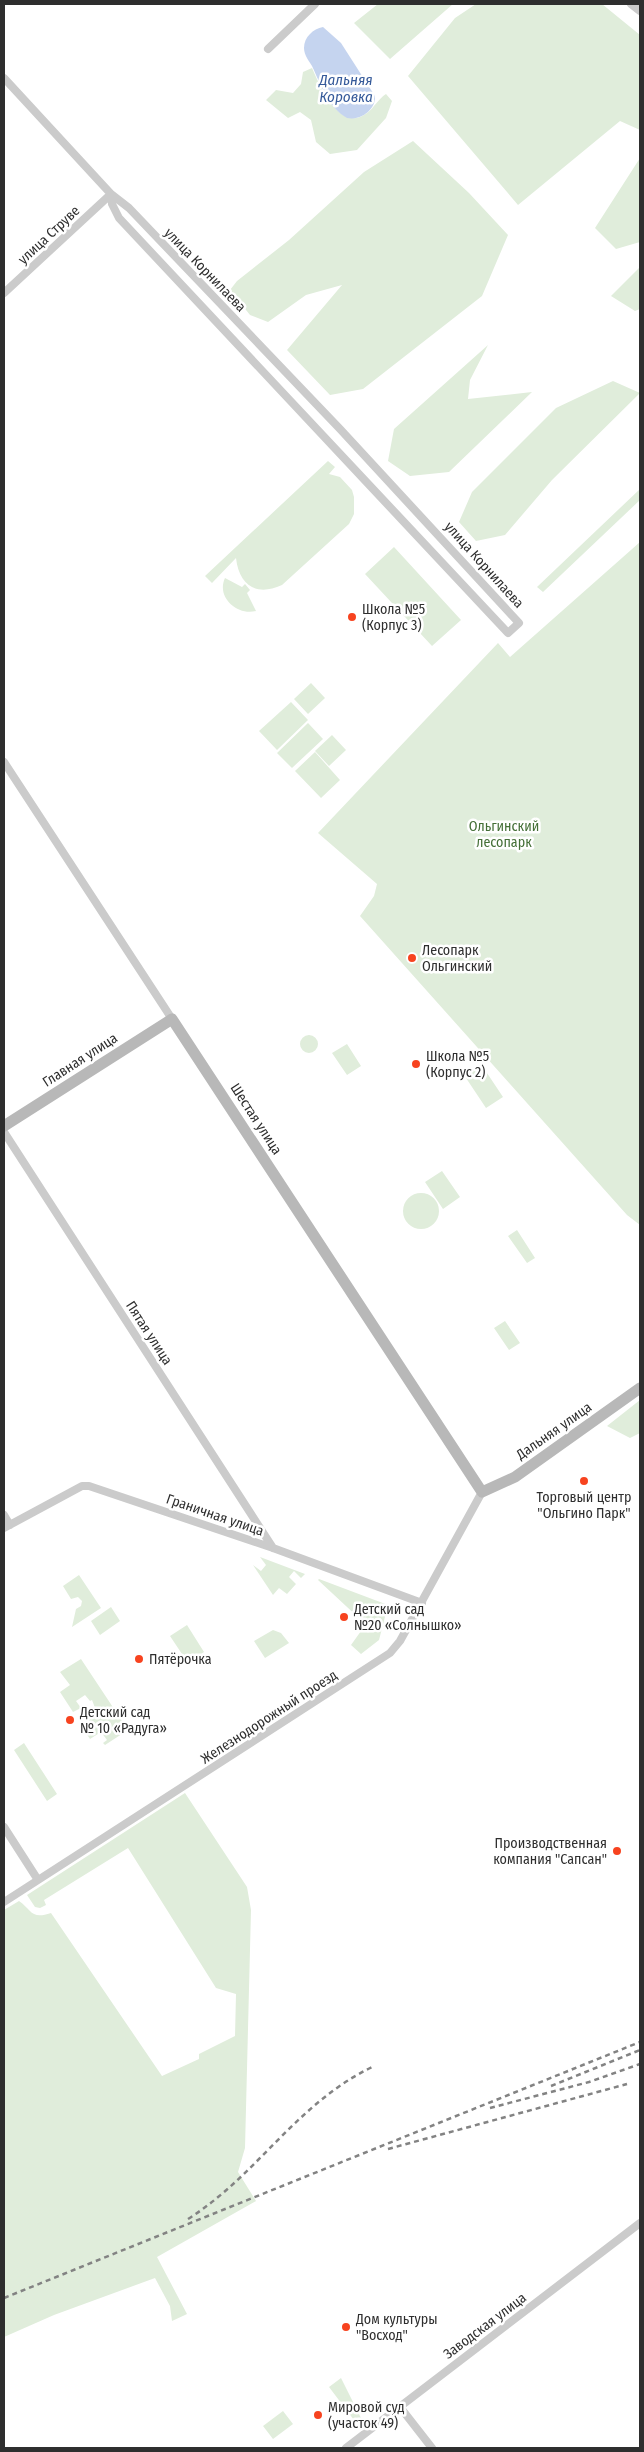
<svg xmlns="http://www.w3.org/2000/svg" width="644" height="2452" font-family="'Fira Sans Condensed',sans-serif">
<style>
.green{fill:#e0eddb}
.water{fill:#c5d4ef}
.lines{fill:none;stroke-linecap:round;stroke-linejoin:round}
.street{stroke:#cbcbcb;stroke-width:8}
.secondary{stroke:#b8b8b8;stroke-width:11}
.rail{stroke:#838383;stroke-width:2.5;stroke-dasharray:5 4;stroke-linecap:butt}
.poi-dot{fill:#f7431f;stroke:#fff;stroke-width:2}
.labels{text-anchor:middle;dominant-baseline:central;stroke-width:5;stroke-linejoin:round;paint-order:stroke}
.street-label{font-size:14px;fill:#2e2e2e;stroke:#fff}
.poi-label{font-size:14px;fill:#2e2e2e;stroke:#fff;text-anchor:start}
.park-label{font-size:14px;fill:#446f37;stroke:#fff}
.water-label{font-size:15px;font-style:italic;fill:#345999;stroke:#fff}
</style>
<rect width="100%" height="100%" fill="#fff"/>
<!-- green -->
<path class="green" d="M 378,4 L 453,4 L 390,59 L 354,23 Z
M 476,4 L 602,4 L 640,35 L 640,130 L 620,121 L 518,205 L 408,76 L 455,18 Z
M 312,68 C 320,86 340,134 367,113 C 374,108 378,99 386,94 L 392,101 L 386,118 L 357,150 L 330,154 L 316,142 L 311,120 L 300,112 L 288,118 L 266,100 L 276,90 L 293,93 L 301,84 L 303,72 Z
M 413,141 L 469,193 L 508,235 L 482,296 L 363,389 L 330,395 L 287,350 L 342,285 L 306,295 L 268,322 L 250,315 L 230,290 L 237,281 L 289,240 L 364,172 Z
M 640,158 L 640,242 L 616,249 L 595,228 Z
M 640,267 L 640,309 L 635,311 L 611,296 Z
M 488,345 L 470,380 L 468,399 L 532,392 L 449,472 L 410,476 L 388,461 L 394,429 Z
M 613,381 L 640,393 L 552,480 L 505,535 L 476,541 L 459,522 L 472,492 L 556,408 Z
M 328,461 L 335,467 L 329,474 L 340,477 L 352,490 L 354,497 L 354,514 L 349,524 L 282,585 C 256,597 239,585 236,558 L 212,583 L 205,576 Z
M 640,489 L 640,500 L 543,592 L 537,587 Z
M 640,542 L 640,1225 L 627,1215 L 360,916 L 374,896 L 377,884 L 318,833 L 498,643 L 510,657 Z
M 394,547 L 461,620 L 432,646 L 365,574 Z
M 225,578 L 242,587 L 245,584 L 250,590 L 247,593 L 256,611 C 237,616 216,597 225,578 Z
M 311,683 L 325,698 L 308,714 L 294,699 Z
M 291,702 L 308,720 L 277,750 L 259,731 Z
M 308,723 L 323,739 L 292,768 L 277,753 Z
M 332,735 L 346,750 L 329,766 L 315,751 Z
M 315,752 L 340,780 L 321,798 L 295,771 Z
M300 1044a9 9 0 1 1 18 0a9 9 0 1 1-18 0Z
M 347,1044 L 361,1066 L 347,1075 L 332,1053 Z
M 481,1064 L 503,1097 L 486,1108 L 464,1075 Z
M 442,1171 L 460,1197 L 443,1209 L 425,1182 Z
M403 1211a18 18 0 1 1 36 0a18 18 0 1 1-36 0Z
M 517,1230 L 535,1258 L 527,1263 L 508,1236 Z
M 505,1321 L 520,1343 L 509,1350 L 494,1328 Z
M 640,1400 L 640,1433 L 630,1438 L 607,1426 Z
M 260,1557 L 305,1574 L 301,1578 L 294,1571 L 289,1577 L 296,1584 L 287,1594 L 279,1588 L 273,1595 L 253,1565 L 261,1571 L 266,1565 Z
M 79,1575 L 101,1608 L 72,1627 L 76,1609 L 81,1606 L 82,1601 L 78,1597 L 71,1599 L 63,1586 Z
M 319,1579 L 388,1605 L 379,1640 L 361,1654 L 351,1645 L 361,1631 L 361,1620 L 318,1580 Z
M 111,1607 L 120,1621 L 100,1635 L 91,1621 Z
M 187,1625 L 204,1652 L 188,1663 L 170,1636 Z
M 273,1630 L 281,1633 L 289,1643 L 265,1658 L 254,1641 Z
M 81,1659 L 128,1730 L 105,1745 L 103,1743 L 107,1740 L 101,1732 L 90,1739 L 80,1724 L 97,1713 L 92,1700 L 90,1701 L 85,1695 L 76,1701 L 81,1708 L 73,1712 L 60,1692 L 70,1685 L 60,1672 Z
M 24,1743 L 57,1794 L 47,1801 L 14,1750 Z
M 185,1793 L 247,1887 L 251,1910 L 245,2148 L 238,2172 L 256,2201 L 157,2257 L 187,2314 L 185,2315 L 172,2321 L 170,2306 L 155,2278 L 54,2315 L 4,2337 L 4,1910 L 19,1901 C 32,1910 31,1920 51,1913 L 162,2076 L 199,2059 L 199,2054 L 235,2036 L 236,1994 L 216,1988 L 128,1848 L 44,1900 L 46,1905 L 40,1908 L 35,1907 L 27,1895 Z
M 341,2378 L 362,2420 L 357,2424 L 329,2387 Z
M 283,2411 L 293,2424 L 273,2439 L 263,2426 Z"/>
<!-- water -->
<path class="water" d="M 323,27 L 341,43 L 375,96 C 376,110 360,121 347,118 C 328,107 321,85 312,66 C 309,61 304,55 304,48 C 304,37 313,29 323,27 Z"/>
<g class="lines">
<!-- street -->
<path class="street" d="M 631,4 L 640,11
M 268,49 L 315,4
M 4,78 L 111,194 L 4,293
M 111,194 L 129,208 L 340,429 L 519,623 L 508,633 L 119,218 L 112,204 Z
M 4,762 L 172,1019
M 4,1132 L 273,1548
M 4,1515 L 10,1525
M 4,1528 L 82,1486 L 89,1486 L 273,1548 L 422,1603
M 4,1827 L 38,1880
M 4,1902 L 390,1653 L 400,1641 L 482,1492
M 400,2407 L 432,2448
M 346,2448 L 640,2223"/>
<!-- secondary -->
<path class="secondary" d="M 4,1126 L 172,1019 L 482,1492 L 515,1477 L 640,1388"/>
<!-- rail -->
<path class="rail" d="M 551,2086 L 640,2050
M 490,2108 L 589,2082 L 640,2064
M 388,2149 L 627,2084
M 188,2219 C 259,2174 295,2104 374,2066
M 4,2298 L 640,2042"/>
</g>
<!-- markers -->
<g class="poi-dot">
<circle cx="352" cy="617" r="5"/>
<circle cx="412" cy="958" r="5"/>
<circle cx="416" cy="1064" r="5"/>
<circle cx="584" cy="1481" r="5"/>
<circle cx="344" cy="1617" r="5"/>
<circle cx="139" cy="1659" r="5"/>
<circle cx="70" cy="1720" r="5"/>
<circle cx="617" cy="1851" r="5"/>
<circle cx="346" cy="2327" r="5"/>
<circle cx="318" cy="2415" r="5"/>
</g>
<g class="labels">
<!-- street labels -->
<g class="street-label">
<text transform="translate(49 235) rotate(-43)">улица Струве</text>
<text transform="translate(205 270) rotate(46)">улица Корнилаева</text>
<text transform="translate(484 565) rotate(48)">улица Корнилаева</text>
<text transform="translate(80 1060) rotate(-33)">Главная улица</text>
<text transform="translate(256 1119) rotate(57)">Шестая улица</text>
<text transform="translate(149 1333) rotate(57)">Пятая улица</text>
<text transform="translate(554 1431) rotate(-35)">Дальняя улица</text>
<text transform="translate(215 1515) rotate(19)">Граничная улица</text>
<text transform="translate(269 1717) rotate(-33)">Железнодорожный проезд</text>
<text transform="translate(485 2326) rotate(-37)">Заводская улица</text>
</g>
<!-- poi labels -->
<g class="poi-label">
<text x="362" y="609">Школа №5<tspan x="362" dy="16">(Корпус 3)</tspan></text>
<text x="422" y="950">Лесопарк<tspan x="422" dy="16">Ольгинский</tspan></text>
<text x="426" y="1056">Школа №5<tspan x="426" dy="16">(Корпус 2)</tspan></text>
<text x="584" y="1497" text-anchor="middle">Торговый центр<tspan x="584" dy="16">"Ольгино Парк"</tspan></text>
<text x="354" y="1609">Детский сад<tspan x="354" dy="16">№20 «Солнышко»</tspan></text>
<text x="149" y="1659">Пятёрочка</text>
<text x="80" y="1712">Детский сад<tspan x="80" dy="16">№ 10 «Радуга»</tspan></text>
<text x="607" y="1843" text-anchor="end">Производственная<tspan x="607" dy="16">компания "Сапсан"</tspan></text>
<text x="356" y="2319">Дом культуры<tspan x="356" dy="16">"Восход"</tspan></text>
<text x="328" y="2407">Мировой суд<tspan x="328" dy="16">(участок 49)</tspan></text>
</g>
<!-- park labels -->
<g class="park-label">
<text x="504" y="826">Ольгинский<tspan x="504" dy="16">лесопарк</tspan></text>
</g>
<!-- water labels -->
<g class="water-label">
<text x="346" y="80">Дальняя<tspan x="346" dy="17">Коровка</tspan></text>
</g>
</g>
<!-- border -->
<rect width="644" height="2452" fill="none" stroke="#2e2e2e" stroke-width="10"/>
</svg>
